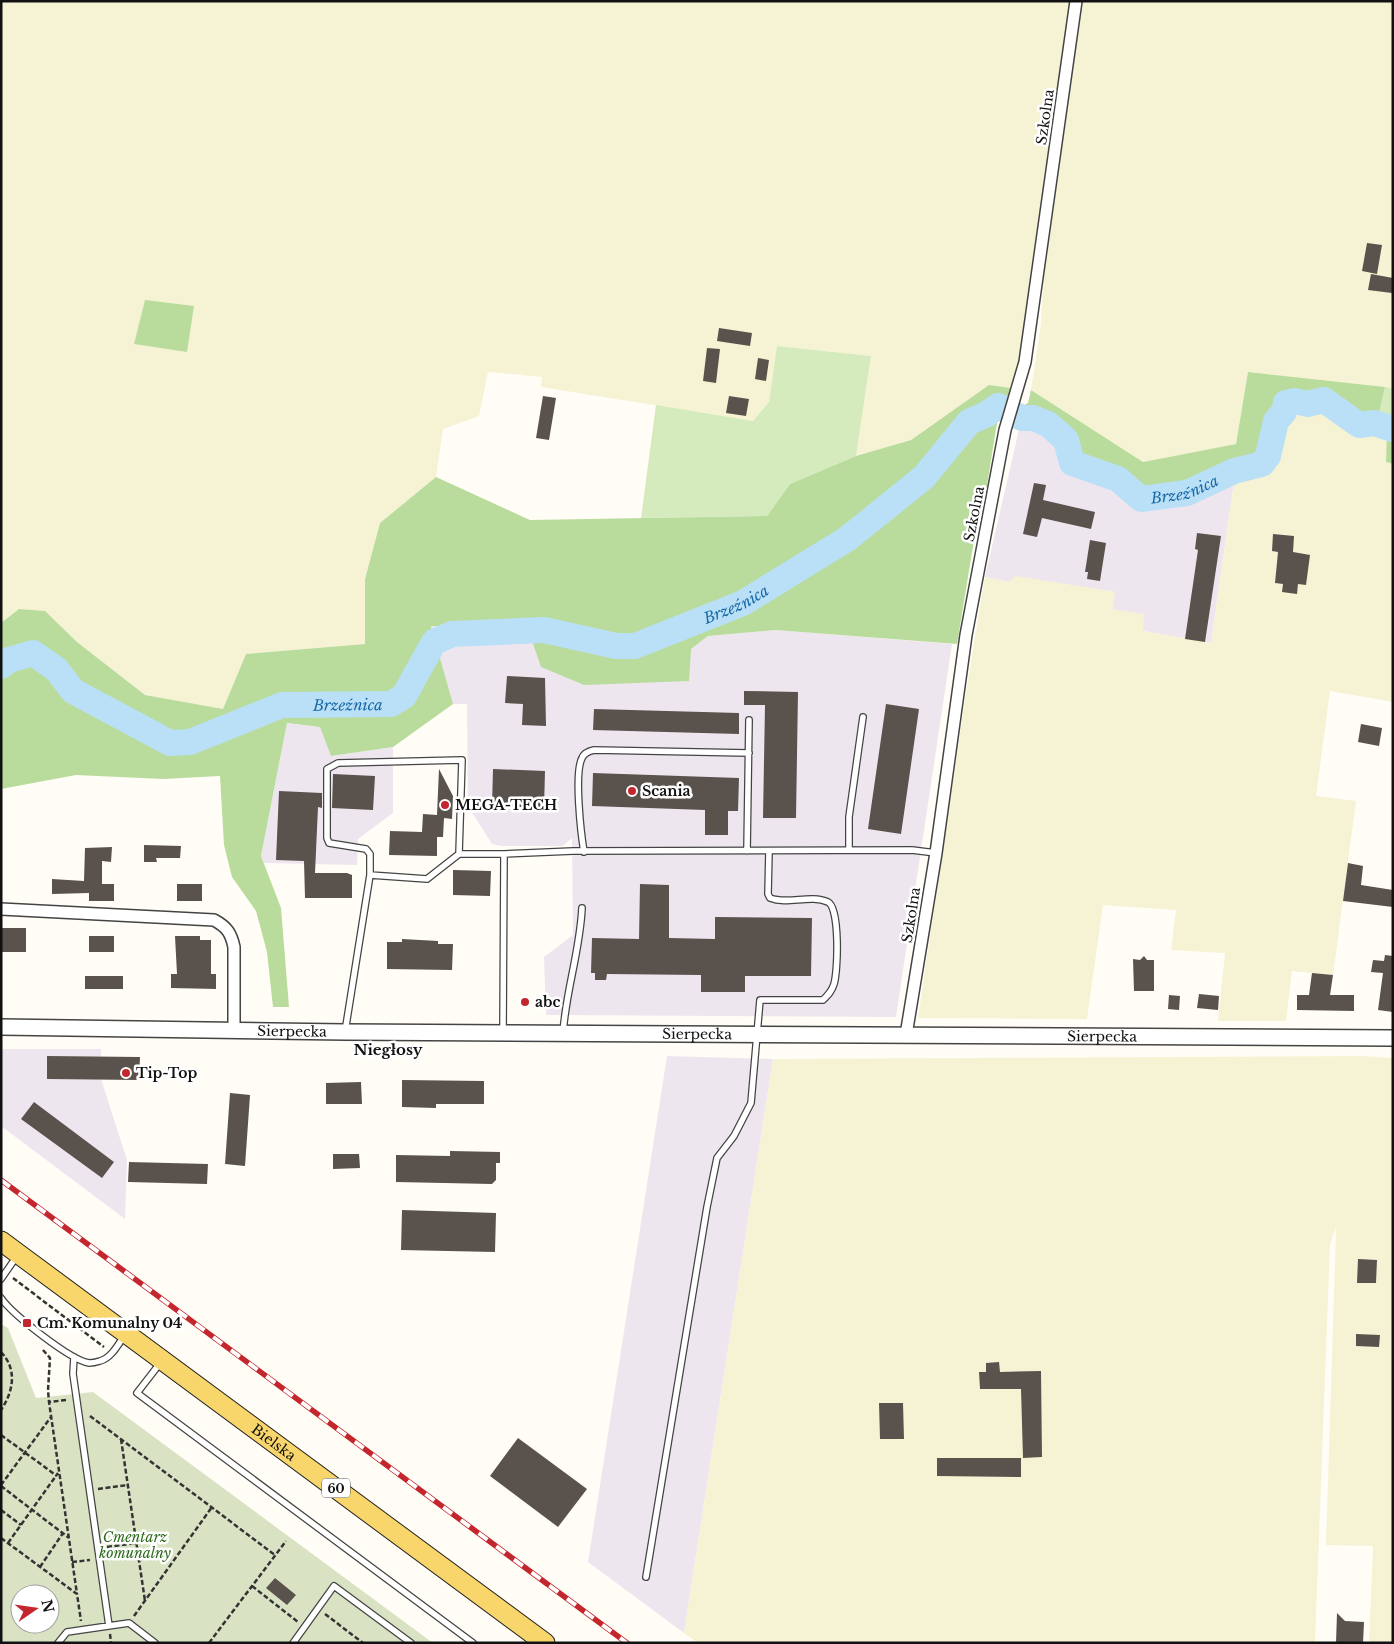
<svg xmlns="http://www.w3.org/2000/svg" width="1394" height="1644" font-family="'Libre Baskerville',serif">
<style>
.industrial{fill:#eee6ef}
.farmland{fill:#f6f3d4}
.green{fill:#d5ebbd}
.forest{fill:#b9dc9c}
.cemetery{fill:#d9e3c4;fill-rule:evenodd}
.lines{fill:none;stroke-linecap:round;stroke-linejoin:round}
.river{stroke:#b9e0f7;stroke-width:26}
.building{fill:#5a524d}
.service-casing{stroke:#444;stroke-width:8}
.minor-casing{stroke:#444;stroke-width:14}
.tertiary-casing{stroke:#444;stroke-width:18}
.primary-casing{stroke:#222;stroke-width:21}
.path{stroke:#333;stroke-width:2.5;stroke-dasharray:5 2.5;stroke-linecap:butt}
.service{stroke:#fff;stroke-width:5.5}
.minor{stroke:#fff;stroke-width:11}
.tertiary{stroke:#fff;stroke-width:15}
.primary{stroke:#f9d66b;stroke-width:19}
.rail-casing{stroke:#c4262e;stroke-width:5.5}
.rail{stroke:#fff;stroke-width:4;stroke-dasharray:11;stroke-linecap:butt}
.poi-dot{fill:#c4262e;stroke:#fff;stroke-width:2}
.labels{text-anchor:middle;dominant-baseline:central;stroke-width:5;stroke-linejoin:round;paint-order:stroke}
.shield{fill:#fff;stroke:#585858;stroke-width:1}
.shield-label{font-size:12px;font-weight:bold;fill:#111}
.street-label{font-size:14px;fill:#111;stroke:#fff}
.poi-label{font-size:14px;font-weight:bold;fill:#111;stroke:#fff;text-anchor:start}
.park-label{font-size:14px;font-style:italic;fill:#2f6b1f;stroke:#fff}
.water-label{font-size:15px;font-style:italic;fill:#1768a6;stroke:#fff}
.neighbourhood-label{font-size:15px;font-weight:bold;fill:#111;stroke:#fff}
</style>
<rect width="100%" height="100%" fill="#fffdf5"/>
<!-- industrial -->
<path class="industrial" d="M 1020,425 L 1034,425 L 1049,438 L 1057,440 L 1064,449 L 1066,464 L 1119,486 L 1138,502 L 1172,500 L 1235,476 L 1211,643 L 1143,631 L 1112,609 L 1115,592 L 1016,577 L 1009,582 L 985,577 Z
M 524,618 L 691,649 L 708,636 L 775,630 L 952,644 L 896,1017 L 546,1015 L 544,957 L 573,935 L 572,838 L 563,846 L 501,846 L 492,844 L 468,806 L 467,704 L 453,704 L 431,626 L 491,629 Z
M 287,723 L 320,727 L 332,756 L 393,747 L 393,813 L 358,839 L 357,865 L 264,863 L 261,856 Z
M 1,1049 L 101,1049 L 101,1079 L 127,1160 L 125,1219 L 1,1126 Z
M 667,1056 L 773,1059 L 684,1633 L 588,1562 Z"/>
<!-- farmland -->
<path class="farmland" d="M 1,1 L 1071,1 L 1020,359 L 1011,388 L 989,385 L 911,440 L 856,456 L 871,356 L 777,346 L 769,402 L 753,421 L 541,387 L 542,377 L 488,372 L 479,416 L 443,429 L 436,477 L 380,523 L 365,579 L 365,644 L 246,654 L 223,709 L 145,695 L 77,642 L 44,611 L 19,609 L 1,623 Z
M 1081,1 L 1393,1 L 1393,388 L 1248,373 L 1236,444 L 1143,462 L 1031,390 L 1041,324 L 1045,255 Z
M 1316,403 L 1324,403 L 1359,427 L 1375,426 L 1387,430 L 1386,462 L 1393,464 L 1393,702 L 1330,691 L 1316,796 L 1356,801 L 1333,975 L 1292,971 L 1286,1021 L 1218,1021 L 1225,953 L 1171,950 L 1176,910 L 1103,905 L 1087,1019 L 918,1018 L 967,686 L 985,577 L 1009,582 L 1016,576 L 1115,592 L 1112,609 L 1144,614 L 1143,631 L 1211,643 L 1235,476 L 1251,468 L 1264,466 L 1270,458 L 1280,422 L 1288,413 L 1289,404 L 1306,408 Z
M 1362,1056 L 1393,1058 L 1393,1643 L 1369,1643 L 1373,1546 L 1326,1545 L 1336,1228 L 1330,1244 L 1315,1643 L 698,1643 L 684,1633 L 773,1059 Z"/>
<!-- green -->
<path class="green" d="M 777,346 L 871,356 L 856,456 L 790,484 L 767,516 L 641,518 L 656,405 L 753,421 L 769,402 Z
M 1385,387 L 1393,388 L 1393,427 L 1377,422 Z"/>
<!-- forest -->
<path class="forest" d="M 145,300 L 194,306 L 187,352 L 134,344 Z
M 1248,372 L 1385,387 L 1377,422 L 1368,420 L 1361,422 L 1325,398 L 1304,400 L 1295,397 L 1282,402 L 1281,411 L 1272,419 L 1264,457 C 1252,465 1245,462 1233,466 C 1220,471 1212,481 1197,480 L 1186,490 L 1144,495 L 1110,470 L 1088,467 L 1074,458 L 1074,442 C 1056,421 1051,412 1021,411 L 1021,407 L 1028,403 L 1031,390 L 1143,462 L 1236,444 Z
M 989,385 L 1011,388 L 1006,408 L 997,423 L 986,491 L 978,516 L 957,644 L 775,630 L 708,636 L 691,649 L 689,681 L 584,685 L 541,667 L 524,618 L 492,629 L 431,626 L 453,704 L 393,747 L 331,756 L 320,727 L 287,723 L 261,856 L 281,908 L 289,1007 L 273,1007 L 267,952 L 256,911 L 232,877 L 224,845 L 220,776 L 163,779 L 76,775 L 1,789 L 1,623 L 19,609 L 45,611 L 77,642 L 145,695 L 223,709 L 246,654 L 365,644 L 365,579 L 380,523 L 436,477 L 530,520 L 767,516 L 790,484 L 856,456 L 911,440 Z
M 1387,430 L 1393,432 L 1393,464 L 1386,462 Z"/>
<!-- cemetery -->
<path class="cemetery" d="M 1,1324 L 8,1328 L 36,1398 L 93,1392 L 433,1643 L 1,1643 ZM 20,1594 L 50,1594 L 50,1624 L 20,1624 Z"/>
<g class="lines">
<!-- river -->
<path class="river" id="s1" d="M 1,666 L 9,660 L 33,653 L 56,669 L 73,691 L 170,743 L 190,742 L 282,705 L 391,704 L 404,696 L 434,642 L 452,634 L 544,630 L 616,646 L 635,646 L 743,603 L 847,539 L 924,477 L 969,422 L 987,414 L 998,406 L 1022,418 L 1033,418 L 1048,424 L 1066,440 L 1072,463 L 1118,479 L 1141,499 L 1187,493 L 1234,471 L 1262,464 L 1268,456 L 1276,421 L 1284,412 L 1286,403 L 1295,401 L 1307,404 L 1324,400 L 1359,425 L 1374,423 L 1393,429"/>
</g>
<!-- building -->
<path class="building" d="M 1367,243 L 1382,245 L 1377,274 L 1362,271 Z
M 1371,274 L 1393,278 L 1392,293 L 1368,290 Z
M 719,328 L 752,333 L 750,346 L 717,341 Z
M 707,348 L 720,349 L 716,383 L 703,381 Z
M 758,358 L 769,360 L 766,381 L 755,379 Z
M 543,396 L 556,398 L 549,440 L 536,438 Z
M 729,396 L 749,399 L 746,416 L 726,413 Z
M 1034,483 L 1046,485 L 1043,500 L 1095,512 L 1091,529 L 1042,518 L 1037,537 L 1023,534 Z
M 1197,533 L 1221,536 L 1205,642 L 1185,639 L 1198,550 L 1195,549 Z
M 1273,534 L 1294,536 L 1293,552 L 1310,555 L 1306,585 L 1298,584 L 1297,594 L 1282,592 L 1283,584 L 1275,583 L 1278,552 L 1272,551 Z
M 1090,540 L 1106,543 L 1100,581 L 1087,579 L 1088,572 L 1085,572 Z
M 507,676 L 545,678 L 546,726 L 522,725 L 523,704 L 505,703 Z
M 744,691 L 798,692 L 796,818 L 763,818 L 765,705 L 744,705 Z
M 886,704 L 919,709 L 901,834 L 868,829 Z
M 594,709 L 739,713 L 739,734 L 593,730 Z
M 1361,724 L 1382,728 L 1379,746 L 1358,742 Z
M 439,769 L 453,796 L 452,819 L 444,818 L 443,837 L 437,837 L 437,856 L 389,855 L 390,831 L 422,832 L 423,814 L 437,815 Z
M 493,769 L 545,771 L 544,808 L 492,806 Z
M 593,773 L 739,778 L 738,811 L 728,811 L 728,835 L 705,835 L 705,810 L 592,806 Z
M 333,774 L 375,776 L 373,810 L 332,808 Z
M 279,791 L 322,793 L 322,808 L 318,807 L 315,873 L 347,873 L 352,875 L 352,898 L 305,898 L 304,861 L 276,860 Z
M 144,845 L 181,846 L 180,858 L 156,858 L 157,862 L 144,862 Z
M 112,847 L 111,862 L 102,861 L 102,884 L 114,884 L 114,901 L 89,901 L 89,893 L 52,894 L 52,879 L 84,881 L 85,848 Z
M 1348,863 L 1363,866 L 1361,885 L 1393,890 L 1393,907 L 1343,901 Z
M 453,870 L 491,871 L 490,896 L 453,895 Z
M 177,884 L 202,884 L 202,901 L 177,901 Z
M 640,884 L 669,885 L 669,938 L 715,939 L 715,917 L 812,918 L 811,976 L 745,976 L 745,992 L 701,992 L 701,975 L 607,974 L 606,980 L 595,980 L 595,973 L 591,973 L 592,938 L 639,939 Z
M 1,928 L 26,928 L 26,952 L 1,952 Z
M 89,936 L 114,936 L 114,952 L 89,952 Z
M 175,936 L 200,936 L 200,940 L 211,940 L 211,974 L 216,974 L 216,989 L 171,988 L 171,974 L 177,974 Z
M 402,939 L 438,941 L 438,944 L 453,944 L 452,970 L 387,969 L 387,942 L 402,942 Z
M 1385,955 L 1393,956 L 1393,1012 L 1378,1010 L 1383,973 L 1371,972 L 1373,960 L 1384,961 Z
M 1144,956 L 1147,960 L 1154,960 L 1154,991 L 1134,991 L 1133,959 L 1140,960 Z
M 1312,973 L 1333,975 L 1330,995 L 1354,995 L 1354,1011 L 1297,1010 L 1297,995 L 1309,995 Z
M 85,976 L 123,976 L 123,989 L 85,989 Z
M 1199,994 L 1219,996 L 1218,1010 L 1197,1008 Z
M 1169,995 L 1180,996 L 1179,1010 L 1168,1009 Z
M 47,1056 L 140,1057 L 139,1080 L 47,1079 Z
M 402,1080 L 484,1081 L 484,1104 L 436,1104 L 436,1108 L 402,1107 Z
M 361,1082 L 362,1104 L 326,1104 L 326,1083 Z
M 230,1093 L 250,1095 L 245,1166 L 225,1164 Z
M 34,1102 L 114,1162 L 102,1178 L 21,1119 Z
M 450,1151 L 500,1152 L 500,1163 L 496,1163 L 496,1180 L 492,1184 L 396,1182 L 396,1155 L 450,1156 Z
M 333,1154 L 359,1154 L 360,1168 L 333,1169 Z
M 129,1162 L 208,1164 L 207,1184 L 128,1182 Z
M 402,1210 L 496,1213 L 495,1252 L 401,1250 Z
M 1358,1259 L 1377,1260 L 1376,1283 L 1357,1283 Z
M 1356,1334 L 1380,1335 L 1379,1347 L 1356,1346 Z
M 999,1362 L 1000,1372 L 1041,1371 L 1042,1457 L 1023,1458 L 1021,1389 L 980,1389 L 979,1372 L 986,1372 L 986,1363 Z
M 879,1403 L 903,1403 L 904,1439 L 880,1439 Z
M 518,1438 L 587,1489 L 558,1527 L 490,1476 Z
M 937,1458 L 1021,1458 L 1021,1477 L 937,1476 Z
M 275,1578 L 296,1595 L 287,1605 L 266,1588 Z
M 1337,1613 L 1345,1621 L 1364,1622 L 1363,1643 L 1336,1643 Z"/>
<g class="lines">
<defs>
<path id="service" d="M 849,850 L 849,817 L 863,717
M 747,851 L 749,720
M 584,852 C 581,834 574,773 582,758 C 584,753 589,751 594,750 L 749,753
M 504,854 L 573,851 L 912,850 L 936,853
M 370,875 L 370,854 L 366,849 L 329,843 L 327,838 L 327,769 L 338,763 L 462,760 L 459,854
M 345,1032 L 370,875 L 427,879 L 459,854 L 504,854 L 503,1032
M 563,1033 C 566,990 580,951 582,908
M 1,1279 L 17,1256
M 1,1298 C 12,1314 70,1360 89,1363 C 91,1363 97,1362 100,1361 C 111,1358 118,1345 124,1336
M 74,1357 L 73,1374 L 109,1626
M 161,1362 L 137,1393 L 473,1643
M 646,1577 L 707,1207 L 717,1158 L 734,1136 L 751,1103 L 760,1000 L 823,1000 C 828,995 832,991 834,984 C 838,971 840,908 828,902 C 810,894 788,905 770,898 L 768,894 L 769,851
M 58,1643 L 67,1632 L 129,1623 L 155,1643
M 293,1643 L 334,1586 L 411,1643"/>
<path id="minor" d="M 1,909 L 214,920 C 227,927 231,933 234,947 L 234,1030
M 906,1035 L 936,853 L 966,635 L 1005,430 L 1025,362 L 1076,1"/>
<g id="tertiary">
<path id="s2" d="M 1,1027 L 345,1032 L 1393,1038"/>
</g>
<g id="primary">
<path id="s3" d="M 1,1241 L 545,1643"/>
</g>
</defs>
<!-- service casing -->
<use href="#service" class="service-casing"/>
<!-- minor casing -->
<use href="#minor" class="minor-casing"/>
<!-- tertiary casing -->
<use href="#tertiary" class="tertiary-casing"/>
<!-- primary casing -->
<use href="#primary" class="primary-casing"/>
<!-- path -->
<path class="path" d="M 13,1278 L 104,1347
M 43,1350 L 50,1358 L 48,1390 L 49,1402
M 1,1352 C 18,1370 13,1392 1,1410
M 66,1400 L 49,1402 L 77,1594
M 90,1416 L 275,1555
M 1,1435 L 57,1476
M 121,1439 L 145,1601
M 1,1485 L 51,1417
M 1,1486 L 69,1538
M 98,1489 L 128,1485
M 1,1510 L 21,1525
M 1,1538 L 77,1594 L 81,1621
M 8,1543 L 58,1473
M 107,1547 L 137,1543
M 72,1562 L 90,1560
M 40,1567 L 63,1533
M 252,1586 L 298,1622
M 325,1614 L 363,1643
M 134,1616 L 212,1507
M 110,1634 L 111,1643
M 209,1643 L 286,1541"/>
<!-- service -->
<use href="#service" class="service"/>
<!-- minor -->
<use href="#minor" class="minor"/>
<!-- tertiary -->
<use href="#tertiary" class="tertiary"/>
<!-- primary -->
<use href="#primary" class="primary"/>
<defs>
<path id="rail" d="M 1,1180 L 627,1643"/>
</defs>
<!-- rail casing -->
<use href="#rail" class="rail-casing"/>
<!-- rail -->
<use href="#rail" class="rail"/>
</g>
<!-- markers -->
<g class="poi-dot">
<circle cx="632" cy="791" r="5"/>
<circle cx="445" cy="805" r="5"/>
<circle cx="525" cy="1002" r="5"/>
<circle cx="126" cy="1073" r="5"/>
<rect x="22" y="1318" width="10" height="10" rx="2.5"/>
</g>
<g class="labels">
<!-- shield labels -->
<rect class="shield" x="322" y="1478.5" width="28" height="19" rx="4"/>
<g class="shield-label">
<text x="336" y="1488">60</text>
</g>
<!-- street labels -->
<g class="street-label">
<text transform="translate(1045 117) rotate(-82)">Szkolna</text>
<text transform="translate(974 514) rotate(-79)">Szkolna</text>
<text transform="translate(911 915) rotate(-81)">Szkolna</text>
<text stroke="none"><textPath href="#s2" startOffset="291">Sierpecka</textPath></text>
<text stroke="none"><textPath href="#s2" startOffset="696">Sierpecka</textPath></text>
<text stroke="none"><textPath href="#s2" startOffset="1101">Sierpecka</textPath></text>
<text stroke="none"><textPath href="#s3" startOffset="339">Bielska</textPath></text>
</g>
<!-- poi labels -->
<g class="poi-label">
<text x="642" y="791">Scania</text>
<text x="455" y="805">MEGA-TECH</text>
<text x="535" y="1002">abc</text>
<text x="136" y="1073">Tip-Top</text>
<text x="37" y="1323">Cm. Komunalny 04</text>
</g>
<!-- park labels -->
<g class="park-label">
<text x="135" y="1537">Cmentarz<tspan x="135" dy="16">komunalny</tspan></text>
</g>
<!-- water labels -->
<g class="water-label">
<text stroke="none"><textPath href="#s1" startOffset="1378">Brzeźnica</textPath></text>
<text stroke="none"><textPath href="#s1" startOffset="820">Brzeźnica</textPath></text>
<text stroke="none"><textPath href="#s1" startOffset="386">Brzeźnica</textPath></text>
</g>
<!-- neighbourhood labels -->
<g class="neighbourhood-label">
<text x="388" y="1049">Niegłosy</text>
</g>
</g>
<!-- border -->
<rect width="1394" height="1644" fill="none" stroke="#111111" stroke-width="5"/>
<!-- north arrow -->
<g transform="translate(35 1609) rotate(77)"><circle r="24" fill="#ffffff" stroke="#a0a0a0"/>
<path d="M0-4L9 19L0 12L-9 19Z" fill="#c4262e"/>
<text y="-8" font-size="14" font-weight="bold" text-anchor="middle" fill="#111111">N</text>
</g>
</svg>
